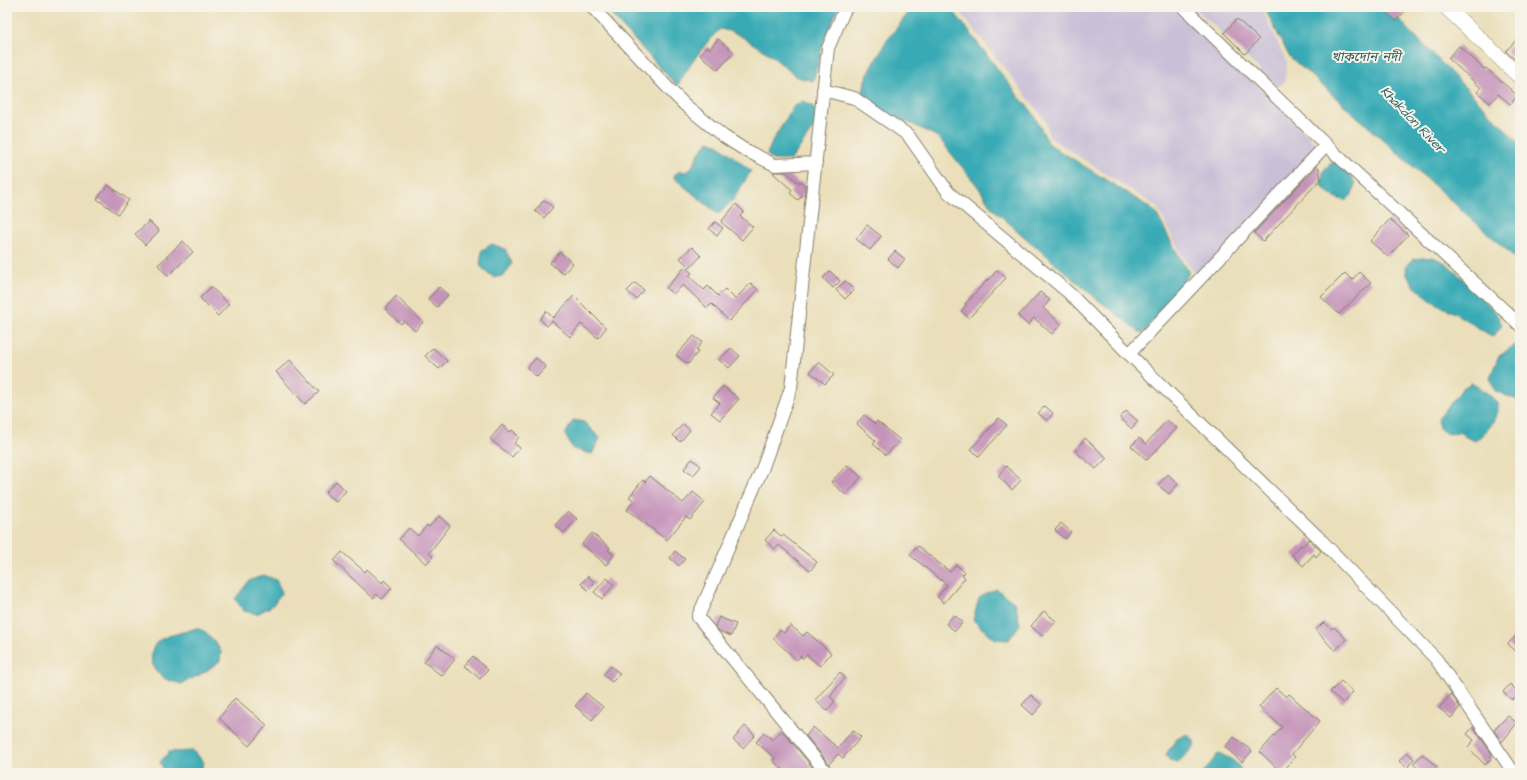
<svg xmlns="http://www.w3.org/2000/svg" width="1527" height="780" font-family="'Architects Daughter','Noto Sans Bengali',sans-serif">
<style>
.industrial{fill:#c9bfd7}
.water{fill:#39aab5;stroke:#2a6368}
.building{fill:#c493b9}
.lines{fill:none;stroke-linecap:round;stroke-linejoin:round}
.minor-casing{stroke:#837e6b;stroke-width:14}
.tertiary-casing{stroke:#837e6b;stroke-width:16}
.minor{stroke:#fff;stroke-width:12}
.tertiary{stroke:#fff;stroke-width:15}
.labels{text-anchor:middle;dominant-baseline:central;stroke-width:4;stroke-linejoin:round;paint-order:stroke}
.water-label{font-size:13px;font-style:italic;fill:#295c61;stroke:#f7f3e8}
</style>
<rect width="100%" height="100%" fill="#f7f3e8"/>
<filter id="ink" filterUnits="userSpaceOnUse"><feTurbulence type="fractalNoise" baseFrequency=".025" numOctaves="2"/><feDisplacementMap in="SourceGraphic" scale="8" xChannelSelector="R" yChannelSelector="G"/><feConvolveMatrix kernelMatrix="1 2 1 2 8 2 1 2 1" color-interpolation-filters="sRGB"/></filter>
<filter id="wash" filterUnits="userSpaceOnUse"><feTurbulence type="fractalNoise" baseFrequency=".012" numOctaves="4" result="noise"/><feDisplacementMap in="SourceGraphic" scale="16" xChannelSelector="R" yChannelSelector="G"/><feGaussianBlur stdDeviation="0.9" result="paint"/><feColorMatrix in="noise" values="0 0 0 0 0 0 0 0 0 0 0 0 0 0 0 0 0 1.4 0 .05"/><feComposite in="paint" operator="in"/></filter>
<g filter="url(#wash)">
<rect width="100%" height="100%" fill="#eadfba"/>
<!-- industrial -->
<path class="industrial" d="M 956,7 L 1175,7 L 1265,93 L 1320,148 L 1199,279 L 1182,256 L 1157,207 L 1049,137 L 1046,121 Z
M 1193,7 L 1261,7 L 1287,63 L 1284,82 L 1282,85 L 1277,87 L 1218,29 Z"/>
<!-- water -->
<path class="water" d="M 604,7 L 840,7 L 837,11 L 824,42 L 813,81 L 797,77 L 768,53 L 739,35 L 729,31 L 720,29 C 702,46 690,65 677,86 Z
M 918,7 L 946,7 L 952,9 L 1019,97 L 1031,110 L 1049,144 L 1149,207 L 1156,213 L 1182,262 L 1188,270 L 1188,275 L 1147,329 L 1141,333 L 1092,295 L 1021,234 L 992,208 L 979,188 L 938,137 L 914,125 L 871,107 L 863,94 L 865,80 L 885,43 L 909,12 Z
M 1264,7 L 1387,7 L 1520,144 L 1520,262 L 1289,56 Z
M 803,101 L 814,107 L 816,116 L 814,127 L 791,160 L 772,160 L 767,154 L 773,140 L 794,106 Z
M 709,141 L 719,145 L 751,171 L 733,200 L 718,214 L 674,178 L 674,175 L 680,171 L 686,172 L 692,167 L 699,153 Z
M 1335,161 C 1348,172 1365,183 1347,200 C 1337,201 1325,192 1321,183 C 1323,179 1322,176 1323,173 C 1325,167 1330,164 1335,161 Z
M 492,244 L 505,249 L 512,263 L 505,275 L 494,278 L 480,266 L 482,250 Z
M 1433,257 L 1446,263 L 1461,277 L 1495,311 L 1502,325 L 1493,337 L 1458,315 L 1430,300 L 1414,286 L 1407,275 L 1406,267 L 1413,259 Z
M 1515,345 L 1520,347 L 1520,401 L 1495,391 L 1490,378 L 1498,357 Z
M 1471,383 L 1486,392 L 1498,403 C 1500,418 1487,432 1475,441 L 1464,436 L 1459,431 C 1450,436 1446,434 1439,428 L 1438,419 L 1463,388 Z
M 573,420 L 584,422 L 600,438 L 592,454 L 573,449 L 565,435 Z
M 264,575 L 276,580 L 282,592 L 272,606 L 257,614 L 244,611 L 235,599 L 249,581 Z
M 996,589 L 1015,603 L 1020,624 L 1009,640 L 994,639 L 973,620 L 979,598 Z
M 196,628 L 206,632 L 216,643 L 221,652 L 220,661 L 205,672 L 181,684 C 176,682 168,681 164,678 C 149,669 146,646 163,638 C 173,634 186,632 196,628 Z
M 1187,734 L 1194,740 L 1194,747 L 1177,763 L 1170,761 L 1166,754 L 1177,739 Z
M 193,751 L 204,762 L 200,773 L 165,773 L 160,762 L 169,752 Z
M 1218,754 C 1229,757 1239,762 1242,773 L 1203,773 Z"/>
<g id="blocks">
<!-- building -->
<path class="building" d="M 1380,7 L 1409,7 L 1396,21 Z
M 1237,19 L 1259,39 L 1245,54 L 1224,33 Z
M 1520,36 L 1520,52 L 1514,59 L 1506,51 Z
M 718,39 L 734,52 L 718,70 L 700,55 L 707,46 L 710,49 Z
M 1459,46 L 1484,69 L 1486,68 L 1518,96 L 1510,104 L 1498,94 L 1490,103 L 1477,92 L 1481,88 L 1448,58 Z
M 1317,166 L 1319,168 L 1321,179 L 1263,241 L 1254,233 Z
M 774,172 L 786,172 L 799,183 L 800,181 L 805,185 L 805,193 L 798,200 L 790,193 L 792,190 L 773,173 Z
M 108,185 L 129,200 L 118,214 L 97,199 Z
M 544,200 L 553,207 L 544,218 L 535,211 Z
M 736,204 L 744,212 L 740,216 L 753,227 L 742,240 L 721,222 Z
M 1390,219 L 1408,235 L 1388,257 L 1370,241 Z
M 149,221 L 159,231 L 145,245 L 135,234 Z
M 715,222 L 723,228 L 717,236 L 709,229 Z
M 867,225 L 881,236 L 870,250 L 856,239 Z
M 183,241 L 193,252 L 168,276 L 158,265 Z
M 692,247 L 701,256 L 690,268 L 680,258 Z
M 895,251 L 905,259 L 898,268 L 888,259 Z
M 560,252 L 573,263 L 563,274 L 550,263 Z
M 685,267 L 692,273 L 689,276 L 704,290 L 708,286 L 718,296 L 725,289 L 735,299 L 751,283 L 758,290 L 729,321 L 712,304 L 707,308 L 683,285 L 673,294 L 666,288 Z
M 997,270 L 1006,278 L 969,318 L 961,311 L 966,305 L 965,304 L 988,279 L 989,280 Z
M 830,271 L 840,281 L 833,288 L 823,278 Z
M 1359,272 L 1371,283 L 1339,314 L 1321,297 L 1345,273 L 1352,280 Z
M 845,281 L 854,290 L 845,299 L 836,290 Z
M 635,283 L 644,290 L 636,299 L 627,291 Z
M 211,287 L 229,304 L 218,316 L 200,298 Z
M 439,287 L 448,295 L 437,307 L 428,299 Z
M 1040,292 L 1050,300 L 1043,308 L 1061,324 L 1052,334 L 1034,318 L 1028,325 L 1018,316 Z
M 396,296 L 423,322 L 415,331 L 404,321 L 401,324 L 385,309 Z
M 574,296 L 606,328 L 598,338 L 581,324 L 570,337 L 552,321 L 547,326 L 540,319 L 546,311 L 553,318 Z
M 694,336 L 702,342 L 696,350 L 698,352 L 688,364 L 676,355 Z
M 433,348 L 447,361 L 439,369 L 425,356 Z
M 731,348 L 740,356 L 729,368 L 719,360 Z
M 536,358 L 546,367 L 537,377 L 527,368 Z
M 290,360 L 319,392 L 305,404 L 276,372 Z
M 819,362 L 834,375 L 825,384 L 810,372 Z
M 723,386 L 739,399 L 720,420 L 711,413 L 720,403 L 713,398 Z
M 1045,406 L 1053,413 L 1047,421 L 1038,413 Z
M 1126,411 L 1138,421 L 1132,429 L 1120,418 Z
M 864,415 L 875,424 L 877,421 L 900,440 L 886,455 L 873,444 L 876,441 L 857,424 Z
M 999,418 L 1007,425 L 979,457 L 971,449 Z
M 1167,420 L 1177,428 L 1147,460 L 1131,446 L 1139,438 L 1146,444 Z
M 683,424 L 690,430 L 680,442 L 673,435 Z
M 502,425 L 510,432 L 512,430 L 519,437 L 514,443 L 520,448 L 512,457 L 490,439 Z
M 1085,438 L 1107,458 L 1096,469 L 1075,451 Z
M 692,459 L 701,466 L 693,476 L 684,469 Z
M 847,465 L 861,477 L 846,495 L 831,482 Z
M 1006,466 L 1021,480 L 1012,490 L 998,476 Z
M 1168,474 L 1178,484 L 1169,494 L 1158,485 Z
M 650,476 L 683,503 L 693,492 L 705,502 L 690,520 L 686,517 L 667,540 L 627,510 L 634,500 L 629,497 L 643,480 L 645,482 Z
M 336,481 L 346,491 L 336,502 L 325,493 Z
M 568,511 L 577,519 L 564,533 L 555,525 Z
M 439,516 L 450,526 L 429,553 L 433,557 L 426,564 L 399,539 L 409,528 L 418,536 L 427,525 L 429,527 Z
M 1061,523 L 1071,532 L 1065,539 L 1055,530 Z
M 774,530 L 781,536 L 783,535 L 817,562 L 810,571 L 779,545 L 775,549 L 765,540 Z
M 592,533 L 610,548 L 608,550 L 614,555 L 606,565 L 582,544 Z
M 1309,539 L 1321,551 L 1316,557 L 1314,554 L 1303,566 L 1292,555 L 1301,545 L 1303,546 Z
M 918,546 L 950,572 L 956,565 L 965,572 L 962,575 L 965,578 L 944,603 L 937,597 L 947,585 L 910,555 Z
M 675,551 L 685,559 L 679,566 L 670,558 Z
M 342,552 L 365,572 L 367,569 L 382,583 L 384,580 L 392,588 L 382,599 L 377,594 L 373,598 L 334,561 Z
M 588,576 L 595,583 L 588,590 L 581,584 Z
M 607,578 L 614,585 L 602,599 L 594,592 Z
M 1044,611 L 1056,621 L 1042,636 L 1031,626 Z
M 954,615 L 963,622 L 955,631 L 946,624 Z
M 719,617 L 736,624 L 731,636 L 719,631 L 715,626 Z
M 1324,622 L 1332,629 L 1334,627 L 1346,639 L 1335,651 L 1316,630 Z
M 790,625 L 803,636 L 807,632 L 831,653 L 820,666 L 807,655 L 803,658 L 800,656 L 797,660 L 773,638 L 780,630 L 784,633 Z
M 1520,631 L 1520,655 L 1508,644 Z
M 437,645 L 455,659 L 442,676 L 424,662 Z
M 473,656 L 488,670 L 480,679 L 465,666 Z
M 611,666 L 620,674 L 612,682 L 603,675 Z
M 840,672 L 845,677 L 830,697 L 835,701 L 827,711 L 815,700 Z
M 1341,681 L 1353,692 L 1343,703 L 1330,692 Z
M 1510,684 L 1519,693 L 1512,700 L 1503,692 Z
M 1276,688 L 1286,697 L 1289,694 L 1320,721 L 1292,754 L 1295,757 L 1282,773 L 1260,752 L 1282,727 L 1259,707 Z
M 586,693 L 603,707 L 592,720 L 575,706 Z
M 1451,694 L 1460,707 L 1451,718 L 1439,708 Z
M 1031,695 L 1042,705 L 1033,715 L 1022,705 Z
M 235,698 L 267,725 L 249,746 L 219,718 Z
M 1508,716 L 1517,723 L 1502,742 L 1494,730 Z
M 745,726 L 755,735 L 743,748 L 733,740 Z
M 813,727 L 838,748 L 853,730 L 861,737 L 843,758 L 838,754 L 829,764 L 806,736 Z
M 1473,727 L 1492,754 L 1490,756 L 1492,758 L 1485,765 L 1468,747 L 1474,740 L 1467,734 Z
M 781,731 L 785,734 L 817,773 L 787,773 L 773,761 L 775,758 L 756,742 L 764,733 L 773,740 Z
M 1234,737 L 1252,751 L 1242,762 L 1225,747 Z
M 1407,752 L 1414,759 L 1407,768 L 1399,761 Z
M 1422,754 L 1437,767 L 1432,773 L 1423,773 L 1413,764 Z"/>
</g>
</g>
<g filter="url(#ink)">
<use href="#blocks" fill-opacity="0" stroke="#837e6b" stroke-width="1"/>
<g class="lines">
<defs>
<path id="minor" d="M 592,7 L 669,89 L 685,105 L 723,136 L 745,150 L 775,165 L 816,163
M 1183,7 L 1326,145 L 1520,325
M 823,90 L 854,98 L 908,135 L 948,192 L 1069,293 L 1129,354 L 1317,536 L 1436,659 L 1514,773
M 1129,354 L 1326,145
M 827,773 L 698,617 L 763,467 L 791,388 L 828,48 L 844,11 L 847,7"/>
<path id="tertiary" d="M 1446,7 L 1520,77"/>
</defs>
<!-- minor casing -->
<use href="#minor" class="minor-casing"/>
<!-- tertiary casing -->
<use href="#tertiary" class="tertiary-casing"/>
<!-- minor -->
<use href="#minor" class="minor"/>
<!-- tertiary -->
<use href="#tertiary" class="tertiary"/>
</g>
</g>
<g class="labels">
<!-- water labels -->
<g class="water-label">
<text x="1366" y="57">খাকদোন নদী</text>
<text transform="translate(1413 120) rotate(46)">Khakdon River</text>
</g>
</g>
<!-- margin -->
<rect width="1527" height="780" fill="none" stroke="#f7f3e8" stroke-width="24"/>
</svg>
